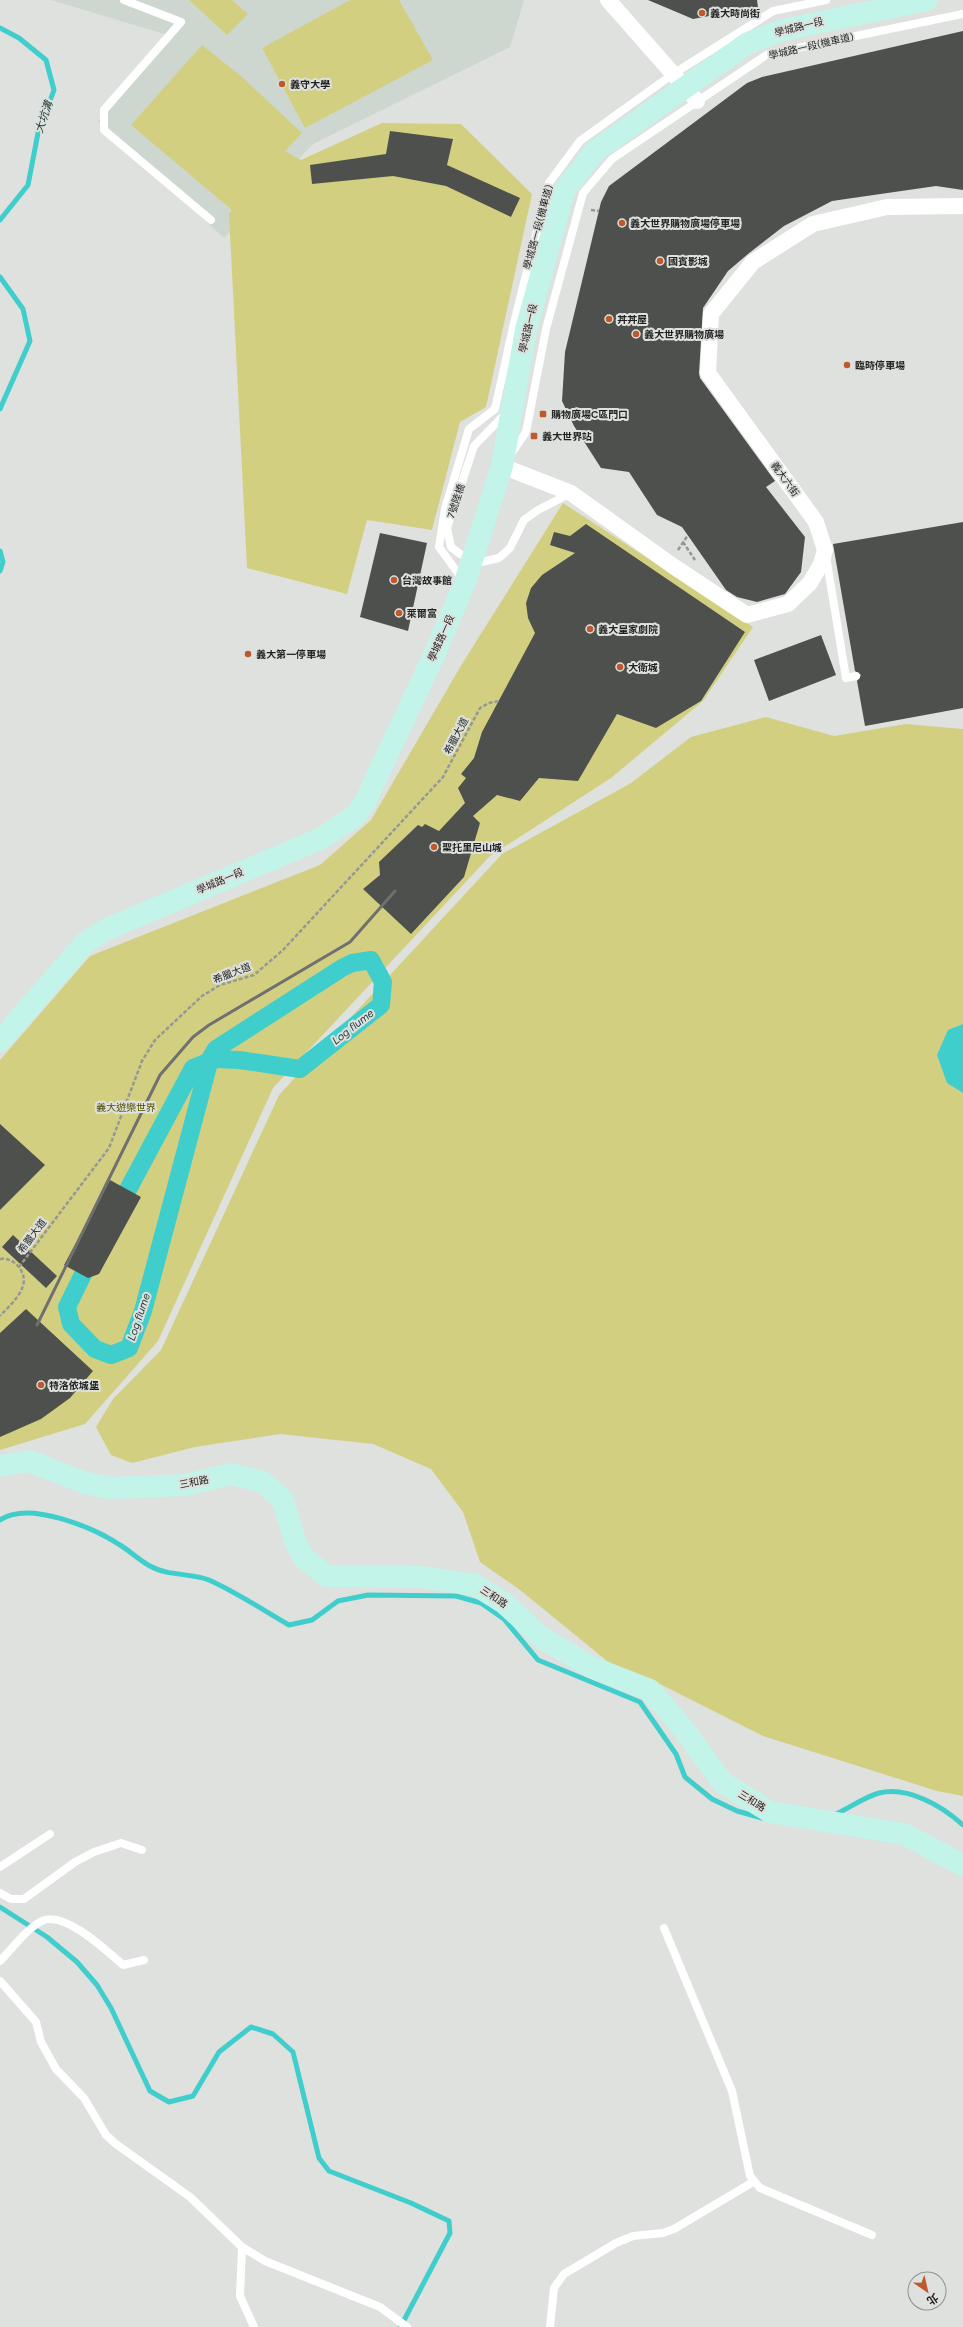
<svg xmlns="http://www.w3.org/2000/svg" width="963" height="2327" font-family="Figtree,'Noto Sans TC',sans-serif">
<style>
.built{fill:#cdd7cf}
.green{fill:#d2d080}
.water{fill:#40cecd}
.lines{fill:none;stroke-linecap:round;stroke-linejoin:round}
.stream{stroke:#40cecd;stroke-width:5}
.canal{stroke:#40cecd;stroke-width:18}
.building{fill:#4e504d}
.path{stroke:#969896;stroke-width:2.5;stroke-dasharray:4 2;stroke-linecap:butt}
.lane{stroke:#fff;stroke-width:8}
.street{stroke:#fff;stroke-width:16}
.secondary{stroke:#c3f4e9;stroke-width:22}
.rail{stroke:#6f706f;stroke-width:3}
.poi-dot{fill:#bf592d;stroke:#dee1de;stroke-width:1.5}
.labels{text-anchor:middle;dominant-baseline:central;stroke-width:4;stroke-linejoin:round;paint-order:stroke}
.poi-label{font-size:10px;font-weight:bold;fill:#1f201f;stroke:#dee1de;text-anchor:start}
.street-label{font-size:10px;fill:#1f201f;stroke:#dee1de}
.park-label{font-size:10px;fill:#525002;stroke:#dee1de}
.water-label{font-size:11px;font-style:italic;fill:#243c3b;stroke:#dee1de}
</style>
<rect width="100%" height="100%" fill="#dee1de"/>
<!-- built -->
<path class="built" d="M 51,0 L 524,0 L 510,47 L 313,144 L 224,238 L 98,121 L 171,36 Z"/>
<!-- green -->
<path class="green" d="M 189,0 L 232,0 L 248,14 L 227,35 Z
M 350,0 L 399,0 L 433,60 L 305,128 L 262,48 Z
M 202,45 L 242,77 L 302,133 L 285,151 L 301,160 L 382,123 L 461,124 L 532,194 L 486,407 L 460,422 L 432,530 L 367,520 L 347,594 L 247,568 L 229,214 L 232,210 L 131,125 Z
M 563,503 L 753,627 L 703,701 L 611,778 L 490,856 L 273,1088 L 158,1341 L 85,1424 L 0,1450 L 0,1060 L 90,956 L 320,865 L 371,820 L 462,664 Z
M 766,717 L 834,736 L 906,724 L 963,729 L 963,1796 L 937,1791 L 763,1736 L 652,1680 L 612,1665 L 520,1590 L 480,1562 L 463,1512 L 431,1469 L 373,1444 L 280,1434 L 195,1447 L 132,1463 L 111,1455 L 96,1427 L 113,1399 L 161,1350 L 279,1095 L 502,854 L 631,783 L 691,737 Z"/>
<!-- water -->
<path class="water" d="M 963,1024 L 963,1093 L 947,1083 L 937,1055 L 948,1030 Z"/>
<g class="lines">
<!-- stream -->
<path class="stream" d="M 0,28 L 19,38 L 46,60 L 54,90 L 38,133 L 28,185 L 0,220
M 0,277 L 23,309 L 30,341 L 0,409
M 0,551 L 3,562 L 0,571
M 0,1520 C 29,1500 94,1528 120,1545 C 130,1551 139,1560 150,1566 C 167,1576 191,1573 209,1580 C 236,1592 263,1610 289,1625 L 312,1620 L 338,1601 L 368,1595 L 456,1596 L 481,1603 L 504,1619 L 538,1660 L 640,1702 L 676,1754 L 685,1777 L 712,1799 L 737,1811 L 762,1818
M 834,1815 C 848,1809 864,1797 879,1793 C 908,1786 942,1806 963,1825
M 0,1907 L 47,1937 L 77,1962 L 97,1985 L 111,2008 L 150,2091 L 169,2102 L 193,2096 L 219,2052 L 251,2027 L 273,2034 L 293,2052 L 319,2158 L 329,2171 L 411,2203 L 449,2221 L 450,2233 L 401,2326"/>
<!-- canal -->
<path class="canal" d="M 116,1212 L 193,1068 L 215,1059
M 93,1254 L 67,1307 L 71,1324 L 95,1349 L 111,1355 L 129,1348 L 143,1311 L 210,1059 L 216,1049 L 342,968 L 352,963 L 371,960 L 383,982 L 381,1005 L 300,1069 L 239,1060 L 215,1059"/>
</g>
<!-- building -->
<path class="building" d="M 648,0 L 757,0 L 758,7 L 693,19 Z
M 963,31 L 963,190 L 936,186 L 832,201 L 784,226 L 748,254 L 728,271 L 703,308 L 699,373 L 700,378 L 775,481 L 766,487 L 805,537 L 801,572 L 785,594 L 757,602 L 737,597 L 726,590 L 682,527 L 657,515 L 629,472 L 601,468 L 574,426 L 562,401 L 565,352 L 601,202 L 609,186 L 747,83 L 762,77 Z
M 390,131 L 453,139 L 447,165 L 520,198 L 511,217 L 446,186 L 393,176 L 312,184 L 310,165 L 386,154 Z
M 963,522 L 963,708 L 865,726 L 857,681 L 861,675 L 855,671 L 833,544 Z
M 586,524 L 745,632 L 701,701 L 656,728 L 617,714 L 578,781 L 539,778 L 520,801 L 497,795 L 473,816 L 480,823 L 464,877 L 411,934 L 363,889 L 380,875 L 379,862 L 418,825 L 422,827 L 425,824 L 439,831 L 465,803 L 458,788 L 466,778 L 461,774 L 474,758 L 482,732 L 535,633 L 528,618 L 526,603 L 531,588 L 542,575 L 575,553 L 550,545 L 554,532 L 570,536 Z
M 380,533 L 427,543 L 408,631 L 360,617 Z
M 821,635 L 836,675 L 769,701 L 754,660 Z
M 0,1124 L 45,1165 L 0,1210 Z
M 110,1180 L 141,1197 L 99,1274 L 88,1278 L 64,1265 Z
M 13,1235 L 57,1276 L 46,1288 L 2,1247 Z
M 26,1309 L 93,1371 L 70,1398 L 41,1419 L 0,1437 L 0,1333 Z"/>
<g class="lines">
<!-- path -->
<path class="path" d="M 591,210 L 599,211
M 683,542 L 695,560
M 678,550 L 688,535
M 0,1259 C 6,1258 12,1260 17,1265 C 35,1284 13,1302 0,1316
M 19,1267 L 109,1148 L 142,1061 L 155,1040 L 202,996 L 220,985 L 254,975 L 283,950 L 443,777 L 480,708 L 489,703 L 499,701"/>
<!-- lane -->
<path class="lane" d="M 124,0 L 181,22 L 104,110 L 104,130 L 211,220
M 507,412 L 474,446 L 447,528 L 451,547 L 460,554 L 481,562 L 499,558 L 510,548 L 524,520 L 538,510 L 571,493
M 511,454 L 526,432 L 546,329 L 583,193 L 612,159 L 768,54 L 963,14
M 826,556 L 846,678 L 856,676
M 463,580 L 439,547 L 445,509 L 469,429 L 495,409 L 513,327 L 549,183 L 580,141 L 673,74 L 773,11 L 826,0
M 0,1867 L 50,1834
M 0,1893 L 11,1899 L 24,1899 L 75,1862 L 94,1852 L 121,1843 L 142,1850
M 664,1928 L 732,2091 L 750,2176 L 760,2188 L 872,2235
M 0,1961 C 13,1948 26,1929 42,1921 C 64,1910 107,1951 123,1965 L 144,1960
M 0,1981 L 36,2022 L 41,2042 L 56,2069 L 84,2098 L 106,2135 L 116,2144 L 190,2197 L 242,2247 L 265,2261 L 380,2307 L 407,2327
M 242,2247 L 240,2296 L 254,2327
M 550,2327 L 554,2288 L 564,2274 L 616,2243 L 633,2236 L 663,2233 L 674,2229 L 753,2182"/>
<!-- street -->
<path class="street" d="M 608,0 L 697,101
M 502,466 L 571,493 L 673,566 L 747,615 L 788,604 L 810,583 L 821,564 L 825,550 L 816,522 L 708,373 L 711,314 L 753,262 L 813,224 L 887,207 L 963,206"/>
<!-- secondary -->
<path class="secondary" d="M 0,1041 L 85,943 L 105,930 L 322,838 L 355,816 L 366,800 L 436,651 L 465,582 L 502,466 L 526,330 L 564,191 L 595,151 L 748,43 L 783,30 L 927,0
M 0,1466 L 29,1461 L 83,1482 L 108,1488 L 185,1485 L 231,1474 L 263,1482 L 283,1500 L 295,1541 L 304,1558 L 327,1576 L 421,1577 L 475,1585 L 504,1603 L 541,1637 L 591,1667 L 650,1690 L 681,1726 L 723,1783 L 770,1812 L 904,1834 L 963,1865"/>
<!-- rail -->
<path class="rail" d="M 37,1325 L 160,1075 L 193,1037 L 209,1025 L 350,942 L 395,891"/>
</g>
<!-- markers -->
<g class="poi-dot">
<circle cx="702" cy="13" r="4"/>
<circle cx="282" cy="84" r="4"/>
<circle cx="622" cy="223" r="4"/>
<circle cx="660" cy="261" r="4"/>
<circle cx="609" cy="319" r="4"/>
<circle cx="636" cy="334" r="4"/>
<circle cx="847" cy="365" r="4"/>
<rect x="539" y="410" width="8" height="8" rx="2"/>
<rect x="530" y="432" width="8" height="8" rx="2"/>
<circle cx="394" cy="580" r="4"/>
<circle cx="399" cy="613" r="4"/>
<circle cx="590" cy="629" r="4"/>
<circle cx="248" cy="654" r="4"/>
<circle cx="620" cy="667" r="4"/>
<circle cx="434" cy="847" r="4"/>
<circle cx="41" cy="1385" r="4"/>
</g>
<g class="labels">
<!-- poi labels -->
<g class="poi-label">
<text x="710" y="13">義大時尚街</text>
<text x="290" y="84">義守大學</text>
<text x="630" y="223">義大世界購物廣場停車場</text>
<text x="668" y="261">國賓影城</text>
<text x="617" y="319">丼丼屋</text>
<text x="644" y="334">義大世界購物廣場</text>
<text x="855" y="365">臨時停車場</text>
<text x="551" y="414">購物廣場C區門口</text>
<text x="542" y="436">義大世界站</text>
<text x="402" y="580">台灣故事館</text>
<text x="407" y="613">萊爾富</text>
<text x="598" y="629">義大皇家劇院</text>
<text x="256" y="654">義大第一停車場</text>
<text x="628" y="667">大衛城</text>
<text x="442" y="847">聖托里尼山城</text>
<text x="49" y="1385">特洛依城堡</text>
</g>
<!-- street labels -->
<g class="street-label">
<text transform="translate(799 27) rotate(-14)">學城路一段</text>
<text transform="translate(811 46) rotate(-13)">學城路一段(機車道)</text>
<text transform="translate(538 227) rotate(-75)">學城路一段(機車道)</text>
<text transform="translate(528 328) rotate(-77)">學城路一段</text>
<text transform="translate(785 479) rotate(54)">義大六街</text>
<text transform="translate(456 501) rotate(-72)">7號陸橋</text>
<text transform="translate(441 638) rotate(-66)">學城路一段</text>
<text transform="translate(456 736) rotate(-62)">希臘大道</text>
<text transform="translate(220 881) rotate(-23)">學城路一段</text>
<text transform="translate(232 973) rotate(-21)">希臘大道</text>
<text transform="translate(32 1236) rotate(-53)">希臘大道</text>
<text transform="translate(194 1482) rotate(-11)">三和路</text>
<text transform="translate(494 1597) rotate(34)">三和路</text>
<text transform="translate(752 1801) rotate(32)">三和路</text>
</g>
<!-- park labels -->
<g class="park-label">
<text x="126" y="1107">義大遊樂世界</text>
</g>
<!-- water labels -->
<g class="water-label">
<text transform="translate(44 117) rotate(-71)">大坑溝</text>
<text transform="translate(353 1027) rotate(-38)">Log flume</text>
<text transform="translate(139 1317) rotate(-71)">Log flume</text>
</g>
</g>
<!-- north arrow -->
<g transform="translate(927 2291) rotate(146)"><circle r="19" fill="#dee1de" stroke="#929492"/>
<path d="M0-3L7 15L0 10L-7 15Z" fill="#bf592d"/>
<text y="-6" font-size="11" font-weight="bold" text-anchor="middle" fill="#1f201f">北</text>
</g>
</svg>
